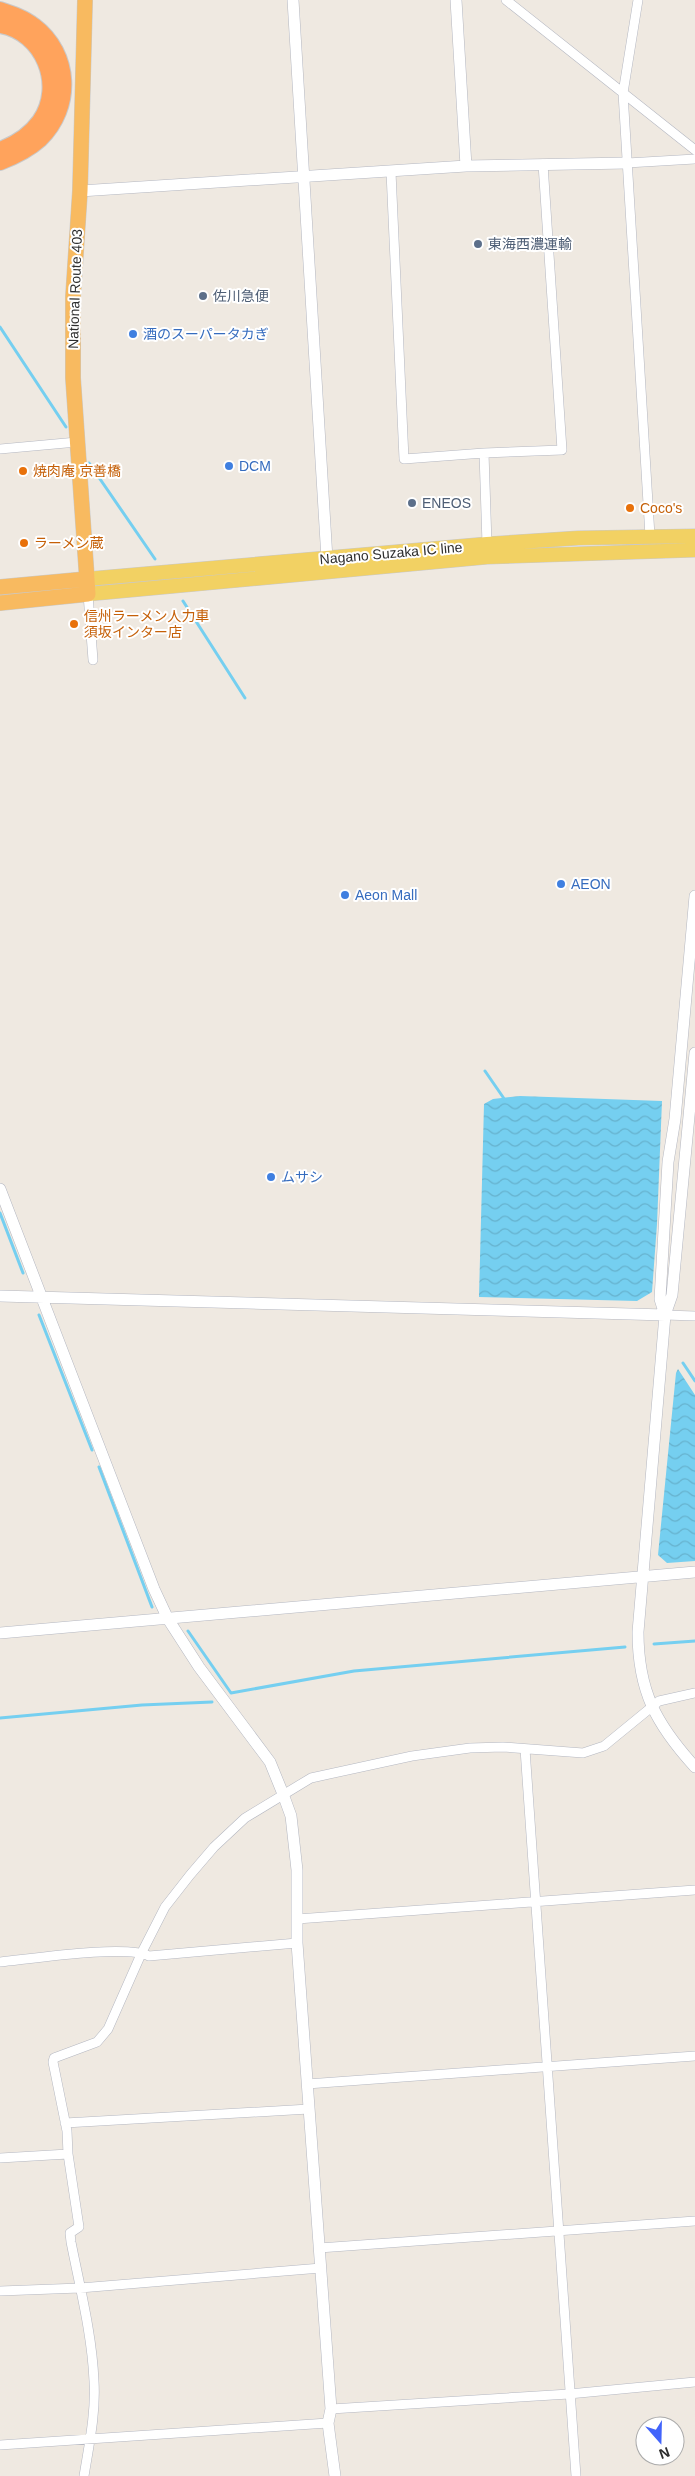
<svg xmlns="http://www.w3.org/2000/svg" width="695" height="2476" font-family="Helvetica,'Noto Sans JP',sans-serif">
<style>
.water{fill:url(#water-waves)}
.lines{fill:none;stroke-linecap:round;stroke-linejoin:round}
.stream{stroke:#75cff0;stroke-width:3}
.minor-casing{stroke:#b4b7c1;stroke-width:10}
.tertiary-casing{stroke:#b4b7c1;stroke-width:12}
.primary-casing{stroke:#c9c9c9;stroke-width:15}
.trunk-casing{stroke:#c9c9c9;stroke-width:16}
.motorway-casing{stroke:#c9c9c9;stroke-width:18}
.minor{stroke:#fff;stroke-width:9}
.tertiary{stroke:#fff;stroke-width:11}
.primary{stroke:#f2d163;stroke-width:14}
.trunk{stroke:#f8ba60;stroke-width:15}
.motorway{stroke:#ffa35c;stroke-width:16}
.service-dot{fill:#5c6f8a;stroke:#fff;stroke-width:2}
.shop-dot{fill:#3f7fe0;stroke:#fff;stroke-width:2}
.food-dot{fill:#e8710a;stroke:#fff;stroke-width:2}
.labels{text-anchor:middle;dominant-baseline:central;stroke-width:4;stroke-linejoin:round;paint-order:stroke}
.service-label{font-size:14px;fill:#4e5e75;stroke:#fff;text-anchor:start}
.street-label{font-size:14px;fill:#2e2e2e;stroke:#fff}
.shop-label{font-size:14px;fill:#366cbe;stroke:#fff;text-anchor:start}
.food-label{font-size:14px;fill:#c56008;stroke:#fff;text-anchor:start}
</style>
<defs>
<pattern id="water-waves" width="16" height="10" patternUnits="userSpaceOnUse" patternTransform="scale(1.25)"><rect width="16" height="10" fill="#75cff0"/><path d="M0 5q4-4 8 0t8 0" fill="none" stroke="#66b2ce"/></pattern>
</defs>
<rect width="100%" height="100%" fill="#efe9e1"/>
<!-- water -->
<path class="water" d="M 520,1096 L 662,1101 L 657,1224 L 652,1292 L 637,1301 L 479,1297 L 484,1104 L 493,1099 Z
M 678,1369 L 695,1395 L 695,1561 L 667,1563 L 658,1555 L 676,1373 Z"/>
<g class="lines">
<!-- stream -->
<path class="stream" d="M 0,327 L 66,427
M 89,463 L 155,559
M 183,601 L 245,698
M 485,1071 L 505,1100
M 0,1213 L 23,1273
M 39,1315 L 92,1450
M 683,1363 L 695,1381
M 99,1467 L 152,1607
M 188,1631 L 231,1693 L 354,1671 L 625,1647
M 654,1644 L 695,1641
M 0,1718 L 142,1705 L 212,1702"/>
<defs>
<path id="minor" d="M 506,0 L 695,150
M 638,0 L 623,93 L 650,536
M 627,163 L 695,159
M 391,172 L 404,459 L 484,453 L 487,544
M 0,449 L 77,442
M 484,453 L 562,450 L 543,164
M 88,594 L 93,660
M 665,1315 L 695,1316
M 525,1749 L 576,2476
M 297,1919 L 695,1890
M 0,1962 C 30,1959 127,1944 149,1956 L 297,1943
M 307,2084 L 695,2056
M 65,2123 L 309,2109
M 0,2158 L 68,2154
M 319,2248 L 695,2221
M 0,2291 L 80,2288 L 321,2268
M 331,2409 L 569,2394 L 695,2382
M 0,2445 L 328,2423
M 84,2476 C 89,2445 96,2413 94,2381 C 92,2334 80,2288 71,2242 L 70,2233 L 79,2227 L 68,2154 L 67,2131 L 53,2062 L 54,2058 L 97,2042 L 108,2029 L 142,1952 L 165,1907 L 190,1875 L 214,1847 L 245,1818 L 311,1778 L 412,1756 L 470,1748 L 503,1747 L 583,1753 L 604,1746 L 659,1701 L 695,1693"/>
<path id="tertiary" d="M 293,0 L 327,559
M 456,0 L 466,166
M 80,191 L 466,166 L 627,163
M 695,896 L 675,1119 L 668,1162 L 660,1299 L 665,1315 L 672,1295 L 695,1053
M 0,1189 L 154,1589 L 168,1619 L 199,1667 L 270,1762 L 283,1794 L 291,1816 L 297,1870 L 297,1943 L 331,2409 L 328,2423 L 335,2476
M 0,1296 L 665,1315 L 638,1632 C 638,1691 656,1724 695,1767
M 0,1633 L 695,1572"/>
<path id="primary" d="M 87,579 L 487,544 L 578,538 L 695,536
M 88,594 L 487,557 L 695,550"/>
<path id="trunk" d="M 0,587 L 87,579
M 0,603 L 88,594 L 73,378 L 73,297 L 80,191 L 85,0"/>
<path id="motorway" d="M 0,10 C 12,14 24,18 34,26 C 71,54 73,107 40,139 C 28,150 15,156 0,162
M 0,25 C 43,32 65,85 40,121 C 30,135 16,144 0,150"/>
</defs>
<!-- minor casing -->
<use href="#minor" class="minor-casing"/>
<!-- tertiary casing -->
<use href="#tertiary" class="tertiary-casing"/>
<!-- primary casing -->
<use href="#primary" class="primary-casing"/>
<!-- trunk casing -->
<use href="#trunk" class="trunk-casing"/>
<!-- motorway casing -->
<use href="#motorway" class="motorway-casing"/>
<!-- minor -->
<use href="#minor" class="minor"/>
<!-- tertiary -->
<use href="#tertiary" class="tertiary"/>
<!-- primary -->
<use href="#primary" class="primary"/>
<!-- trunk -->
<use href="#trunk" class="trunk"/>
<!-- motorway -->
<use href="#motorway" class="motorway"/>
</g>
<!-- markers -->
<g class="service-dot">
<circle cx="478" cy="244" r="5"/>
<circle cx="203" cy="296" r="5"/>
<circle cx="412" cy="503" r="5"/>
</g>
<g class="shop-dot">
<circle cx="133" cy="334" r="5"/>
<circle cx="229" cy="466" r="5"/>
<circle cx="561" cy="884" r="5"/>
<circle cx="345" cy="895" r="5"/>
<circle cx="271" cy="1177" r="5"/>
</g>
<g class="food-dot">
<circle cx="23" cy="471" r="5"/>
<circle cx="630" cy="508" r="5"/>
<circle cx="24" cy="543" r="5"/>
<circle cx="74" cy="624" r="5"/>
</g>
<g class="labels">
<!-- service labels -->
<g class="service-label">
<text x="488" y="244">東海西濃運輸</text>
<text x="213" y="296">佐川急便</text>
<text x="422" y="503">ENEOS</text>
</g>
<!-- street labels -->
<g class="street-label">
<text transform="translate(75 289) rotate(-88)">National Route 403</text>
<text transform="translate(391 553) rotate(-5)">Nagano Suzaka IC line</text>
</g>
<!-- shop labels -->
<g class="shop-label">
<text x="143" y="334">酒のスーパータカぎ</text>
<text x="239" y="466">DCM</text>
<text x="571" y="884">AEON</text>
<text x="355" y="895">Aeon Mall</text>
<text x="281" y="1177">ムサシ</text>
</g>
<!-- food labels -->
<g class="food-label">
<text x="33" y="471">焼肉庵 京善橋</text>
<text x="640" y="508">Coco's</text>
<text x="34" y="543">ラーメン蔵</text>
<text x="84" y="616">信州ラーメン人力車<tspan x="84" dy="16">須坂インター店</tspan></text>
</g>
</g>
<!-- north arrow -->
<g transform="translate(660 2441) rotate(160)"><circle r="24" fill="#ffffff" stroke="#ababab"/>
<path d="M0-4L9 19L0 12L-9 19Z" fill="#4264fb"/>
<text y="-8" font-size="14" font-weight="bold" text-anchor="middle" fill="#2e2e2e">N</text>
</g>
</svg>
